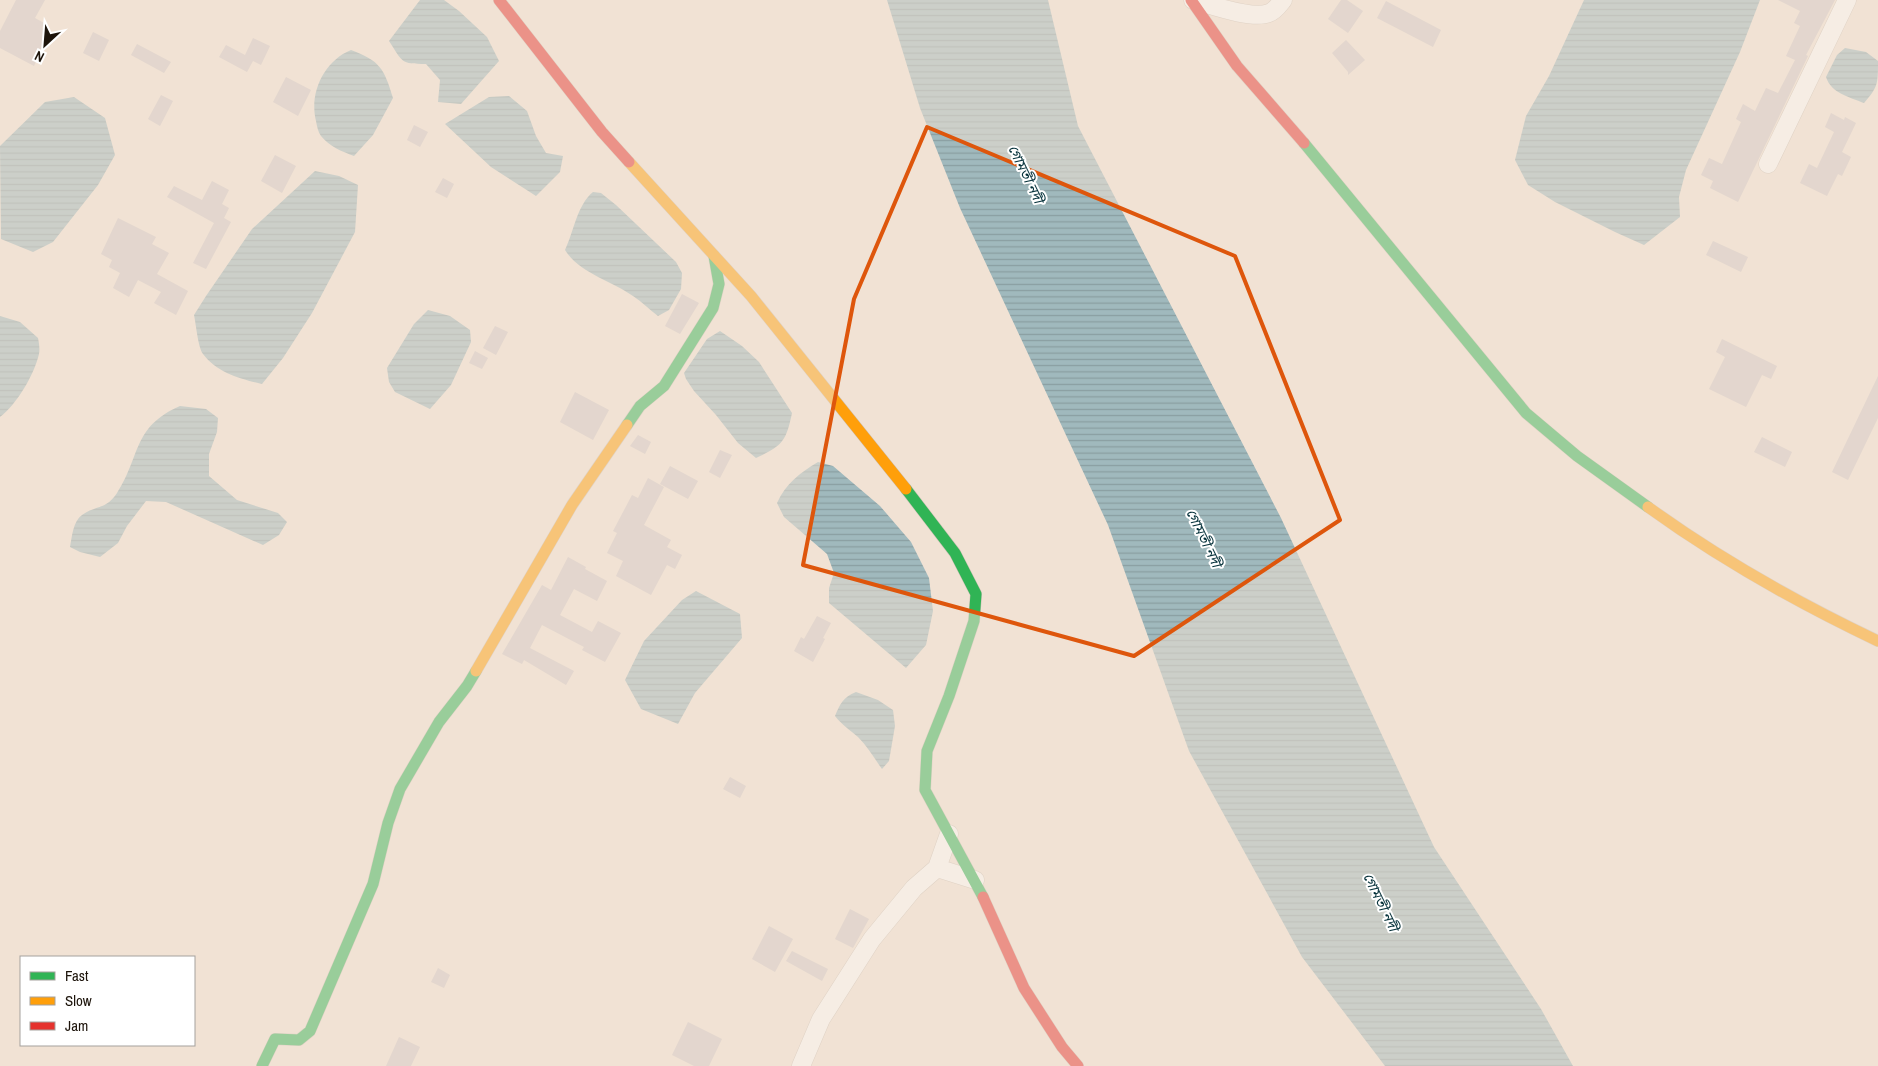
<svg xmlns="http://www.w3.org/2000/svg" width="1878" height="1066" font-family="'Archivo Narrow','Noto Sans Bengali',sans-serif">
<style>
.water{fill:url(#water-rules)}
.building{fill:#d2c8c7}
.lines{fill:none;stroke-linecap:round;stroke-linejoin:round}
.street-casing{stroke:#cbbfb4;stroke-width:19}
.fast-casing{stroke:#cbbfb4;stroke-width:12}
.slow-casing{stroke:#cbbfb4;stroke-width:12}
.jam-casing{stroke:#cbbfb4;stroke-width:12}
.street{stroke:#fdfbf9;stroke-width:18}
.fast{stroke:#30b455;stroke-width:11}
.slow{stroke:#ff9f0a;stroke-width:11}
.jam{stroke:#e5322d;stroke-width:11}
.marked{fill:none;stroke:#de560c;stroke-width:4;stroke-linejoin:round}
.labels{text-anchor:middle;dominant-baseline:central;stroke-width:4;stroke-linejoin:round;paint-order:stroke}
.water-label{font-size:14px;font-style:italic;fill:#05313a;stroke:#fff}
</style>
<defs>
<pattern id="water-rules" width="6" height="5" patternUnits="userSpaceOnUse" patternTransform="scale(1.25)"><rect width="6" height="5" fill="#a0b9bd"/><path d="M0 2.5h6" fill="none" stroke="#899ea1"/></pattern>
</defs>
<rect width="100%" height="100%" fill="#f1e2d4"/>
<!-- water -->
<path class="water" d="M 420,0 L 444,0 L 459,11 L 487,37 L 499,61 L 461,104 L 438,102 L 440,80 L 426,64 C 400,64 403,62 389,41 Z
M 887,0 L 1048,0 L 1078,126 L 1281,518 L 1434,847 L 1541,1009 L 1573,1066 L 1385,1066 L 1302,957 L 1189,751 L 1108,525 L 960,208 L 920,108 Z
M 1584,0 L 1760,0 L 1740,52 L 1686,170 L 1679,197 L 1680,217 L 1644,245 L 1615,232 L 1555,202 L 1528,185 L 1515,160 L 1526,116 L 1549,76 Z
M 1845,48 L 1866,52 L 1878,61 C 1878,84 1878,87 1864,103 C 1849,97 1831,93 1826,77 L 1837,55 Z
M 351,50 C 380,61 384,68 393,98 L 373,135 L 354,156 C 341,151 330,147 321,136 C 318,132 317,126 316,121 C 309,93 324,61 351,50 Z
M 509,96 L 527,111 L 536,136 L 546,153 L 563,156 L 560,172 L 536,196 L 491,167 L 445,124 L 489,97 Z
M 74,97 L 105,118 L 115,155 L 98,185 L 53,242 L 33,252 L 1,239 L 0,146 L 45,102 Z
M 315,171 L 339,176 L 358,185 L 355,232 L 312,313 L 283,358 L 262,384 C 241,379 217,373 203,354 C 198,347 196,324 194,315 L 206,296 L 252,229 Z
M 593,192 L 601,193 L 616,205 L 676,262 L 682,273 L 681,289 L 669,310 L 658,316 C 650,310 642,302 633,296 C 612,281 579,273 565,250 C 574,231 577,205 593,192 Z
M 428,310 L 450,316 L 470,330 L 471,342 L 451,385 L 430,409 L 395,392 L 389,382 L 387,368 L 414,324 Z
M 0,316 L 20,322 L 38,338 C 39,343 40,349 39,354 C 34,375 17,404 0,417 Z
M 720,331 L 742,346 L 759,362 L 792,413 C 786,442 782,446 756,458 L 738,443 L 716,415 L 694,391 L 686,379 L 684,373 L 707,339 Z
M 180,406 L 206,409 L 218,418 L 217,432 L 209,454 L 209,476 L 237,500 L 278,513 L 287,522 L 279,535 L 263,545 L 166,502 L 146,501 L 127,526 L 118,543 L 100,557 L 80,552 L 70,547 C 72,537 73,521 82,515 C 96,505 106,510 117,493 C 141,456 132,427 180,406 Z
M 818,462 L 833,466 L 880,506 L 911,542 L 929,578 L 933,611 L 926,645 L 906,668 L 829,603 L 829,588 L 834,573 L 827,554 L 784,517 L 777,503 C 786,483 800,473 818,462 Z
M 696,591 L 740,614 L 742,638 L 695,693 L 678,724 L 641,709 L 625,680 L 644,641 L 682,600 Z
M 856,692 L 878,700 L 893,710 L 895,726 L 889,761 L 882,769 C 874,758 868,747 858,737 C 850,730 842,725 835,716 C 840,704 843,697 856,692 Z"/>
<!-- building -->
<path class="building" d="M 16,0 L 45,0 L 35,18 L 44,23 L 42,28 L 50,32 L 34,66 L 0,48 L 0,31 Z
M 1341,0 L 1347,0 L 1363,11 L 1348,33 L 1328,19 Z
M 1778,0 L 1835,0 L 1806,55 L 1808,56 L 1738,202 L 1710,188 L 1713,181 L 1701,175 L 1709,158 L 1722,164 L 1741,122 L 1736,119 L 1743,104 L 1755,111 L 1766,88 L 1778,93 L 1795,60 L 1786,56 L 1800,26 L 1794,23 L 1800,11 Z
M 1386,1 L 1441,30 L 1433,47 L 1377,18 Z
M 93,32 L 109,40 L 99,61 L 83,53 Z
M 253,38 L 270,46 L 261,65 L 253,61 L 247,72 L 219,57 L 226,45 L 245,55 Z
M 1346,40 L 1365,60 L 1348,75 L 1348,72 L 1332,53 Z
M 137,44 L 171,62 L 164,73 L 131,55 Z
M 286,77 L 311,90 L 298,116 L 273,102 Z
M 161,95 L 173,101 L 160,126 L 148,119 Z
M 1831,113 L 1844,120 L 1845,117 L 1856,123 L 1842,152 L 1851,157 L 1842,176 L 1838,174 L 1827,196 L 1800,183 L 1809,164 L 1817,168 L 1834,132 L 1825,127 Z
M 414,125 L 428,132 L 420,147 L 407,140 Z
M 275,155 L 296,166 L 282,193 L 261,181 Z
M 443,178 L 454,184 L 447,198 L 435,192 Z
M 212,181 L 229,190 L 222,204 L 229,208 L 224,218 L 231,222 L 206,269 L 193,263 L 214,223 L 167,197 L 174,186 L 202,200 Z
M 118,218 L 156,237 L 152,244 L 169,253 L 157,274 L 188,291 L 176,315 L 154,303 L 161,292 L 138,280 L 129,297 L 113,288 L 120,273 L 109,267 L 112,260 L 101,254 Z
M 1713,241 L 1748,257 L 1741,272 L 1706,255 Z
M 682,294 L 699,303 L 680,334 L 665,326 Z
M 495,326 L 508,332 L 496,355 L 483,348 Z
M 1722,339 L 1777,366 L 1771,379 L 1762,375 L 1746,407 L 1709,389 L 1725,357 L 1716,352 Z
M 475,351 L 488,358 L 482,369 L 469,363 Z
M 1878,376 L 1878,418 L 1848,480 L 1832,472 Z
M 575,392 L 609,410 L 593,440 L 560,422 Z
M 638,435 L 651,442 L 645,454 L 630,446 Z
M 1762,437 L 1792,452 L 1785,467 L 1754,452 Z
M 720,450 L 732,455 L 720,478 L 709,472 Z
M 670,466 L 698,481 L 688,499 L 660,484 Z
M 648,478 L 664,487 L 644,525 L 671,540 L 667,547 L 682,555 L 675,569 L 667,565 L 651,595 L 616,576 L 623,561 L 607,553 L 617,533 L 613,531 L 632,495 L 638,498 Z
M 568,557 L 586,567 L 585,569 L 607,581 L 597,601 L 574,589 L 560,615 L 592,632 L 598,621 L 621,633 L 605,662 L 582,650 L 584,647 L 542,625 L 530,648 L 574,671 L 566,685 L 524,660 L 522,664 L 502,654 L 542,585 L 551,590 Z
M 817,616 L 831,623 L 823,638 L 825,639 L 813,662 L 794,651 L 801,637 L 804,639 Z
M 730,777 L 746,786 L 740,798 L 723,789 Z
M 850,909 L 869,919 L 853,948 L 835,939 Z
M 769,926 L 793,939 L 775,972 L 752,959 Z
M 792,951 L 828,969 L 822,981 L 786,961 Z
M 438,968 L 450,975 L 444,988 L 431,982 Z
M 688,1022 L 722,1039 L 709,1066 L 694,1066 L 672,1055 Z
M 399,1037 L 420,1047 L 411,1066 L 386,1066 Z"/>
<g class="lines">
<defs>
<path id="street" d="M 1193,0 C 1211,5 1252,20 1269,13 C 1275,11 1279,5 1283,0
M 1768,164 L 1847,0
M 937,868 L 949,834
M 801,1066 L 821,1019 L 872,939 L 914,888 L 937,868 L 975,880"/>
<path id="fast" d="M 1304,143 L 1526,413 L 1577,456 L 1648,507
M 627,425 L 640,406 L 664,386 L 713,308 L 719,284 L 714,256
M 906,489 L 955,553 L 976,594 L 974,621 L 949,696 L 927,751 L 925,790 L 983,897
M 262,1066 L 275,1039 L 299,1040 L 310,1031 L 373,884 L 388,823 L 400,789 L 439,722 L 467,686 L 476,671"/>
<path id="slow" d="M 629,162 L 751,296 L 906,489
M 1648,507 C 1720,559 1798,603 1878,641
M 476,671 L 572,505 L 627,425"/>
<path id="jam" d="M 499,0 L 602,132 L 629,162
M 1191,0 L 1237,66 L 1304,143
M 983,897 L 1024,988 L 1062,1047 L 1078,1066"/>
</defs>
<!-- street casing -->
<use href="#street" class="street-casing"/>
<!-- fast casing -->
<use href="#fast" class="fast-casing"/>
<!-- slow casing -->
<use href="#slow" class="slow-casing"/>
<!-- jam casing -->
<use href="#jam" class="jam-casing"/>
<!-- street -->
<use href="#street" class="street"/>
<!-- fast -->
<use href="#fast" class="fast"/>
<!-- slow -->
<use href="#slow" class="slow"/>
<!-- jam -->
<use href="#jam" class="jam"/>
</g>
<!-- marked area -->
<path d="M0 0H1878V1066H0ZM 927,127 L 1235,256 L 1340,520 L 1134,656 L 803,565 L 854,299 Z" fill="#f1e2d4" fill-opacity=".55" fill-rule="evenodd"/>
<path class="marked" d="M 927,127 L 1235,256 L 1340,520 L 1134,656 L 803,565 L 854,299 Z"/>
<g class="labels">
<!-- water labels -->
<g class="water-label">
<text transform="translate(1026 174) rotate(64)">গোমতী নদী</text>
<text transform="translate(1204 538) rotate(64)">গোমতী নদী</text>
<text transform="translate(1381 902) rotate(64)">গোমতী নদী</text>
</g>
</g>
<!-- legend -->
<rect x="20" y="956" width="175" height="90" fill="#ffffff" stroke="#a5a19d"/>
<rect x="30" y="972" width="25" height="8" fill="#30b455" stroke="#a5a19d"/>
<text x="65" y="981" font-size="15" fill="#1d140b">Fast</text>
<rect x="30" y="997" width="25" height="8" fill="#ff9f0a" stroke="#a5a19d"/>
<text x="65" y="1006" font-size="15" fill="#1d140b">Slow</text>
<rect x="30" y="1022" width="25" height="8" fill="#e5322d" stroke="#a5a19d"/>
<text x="65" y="1031" font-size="15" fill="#1d140b">Jam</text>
<!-- north arrow -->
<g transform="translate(45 45) rotate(206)" stroke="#ffffff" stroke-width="4" paint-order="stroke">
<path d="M0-4L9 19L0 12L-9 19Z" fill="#1d140b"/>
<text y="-8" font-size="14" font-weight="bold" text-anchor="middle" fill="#1d140b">N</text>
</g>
</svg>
